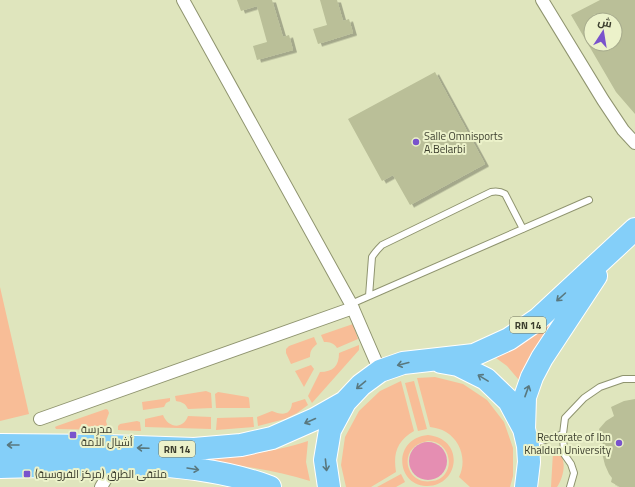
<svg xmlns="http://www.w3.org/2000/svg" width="635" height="487" font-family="'Titillium Web',Cairo,sans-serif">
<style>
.green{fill:#f8bd97;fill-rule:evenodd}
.water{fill:#e58eb2}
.building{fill:#babf98;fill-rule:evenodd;filter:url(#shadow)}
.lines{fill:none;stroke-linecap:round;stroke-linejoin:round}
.lane-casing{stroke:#8f946f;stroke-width:8}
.street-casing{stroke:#8f946f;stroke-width:14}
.highway-casing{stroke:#fff;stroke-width:24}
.lane{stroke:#fff;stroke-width:6}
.street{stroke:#fff;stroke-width:12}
.highway{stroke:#84cff9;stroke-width:22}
.oneway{stroke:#59787f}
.poi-dot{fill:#7953cc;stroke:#ecf2ca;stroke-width:1.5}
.labels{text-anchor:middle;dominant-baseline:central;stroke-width:4;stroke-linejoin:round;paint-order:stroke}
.shield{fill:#ecf2ca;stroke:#71745d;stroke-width:1}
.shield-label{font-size:10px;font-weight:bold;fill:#3c3e2e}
.poi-label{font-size:11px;fill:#3c3e2e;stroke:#ecf2ca;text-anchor:start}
</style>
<defs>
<filter id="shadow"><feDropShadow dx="4" dy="2.5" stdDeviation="0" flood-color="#0004"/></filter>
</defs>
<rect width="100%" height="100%" fill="#dfe5bd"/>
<!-- green -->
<path class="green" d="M 0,287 L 29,414 L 0,421 Z
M 571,296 L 521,381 L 519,380 L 507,366 L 496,358 L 495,355 Z
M 353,324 L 358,339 L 337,348 C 334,343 330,342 324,342 L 321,335 Z
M 314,337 L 317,344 C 312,348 310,351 310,357 L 291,364 L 286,353 L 286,349 L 289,346 Z
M 359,345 L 359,350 L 312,403 L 308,396 L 320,372 C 333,372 339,366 339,353 Z
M 311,365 L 314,369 L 304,387 L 295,371 Z
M 435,377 L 463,384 L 487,400 L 504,422 L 513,448 L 513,476 L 510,487 L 470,487 L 459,477 C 467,461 461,441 446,432 C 441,429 436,428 430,427 L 417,378 Z
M 401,381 L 414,431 C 397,441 393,453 396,472 L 371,487 L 346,487 L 341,465 L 345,437 L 359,411 L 380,391 Z
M 414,381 L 427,429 L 418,431 L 405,383 Z
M 206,391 L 211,393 L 212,408 L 188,409 C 185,403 182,402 176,401 L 175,396 Z
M 218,392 L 248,397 L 249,398 L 250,408 L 216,408 L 215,394 Z
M 170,398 L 170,401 L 166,403 L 164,407 L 143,410 L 142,402 Z
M 305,399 L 308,405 L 297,413 L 285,419 L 258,426 L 257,417 L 272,411 C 281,415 291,416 292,403 Z
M 106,409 L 108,410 L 109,413 L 106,421 L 107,425 L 111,427 L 111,430 L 56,429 L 55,427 L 57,426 Z
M 163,415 C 168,428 183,430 188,416 L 211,417 L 211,429 L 145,427 L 145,419 Z
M 253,417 L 254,427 L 216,430 L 217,418 Z
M 137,421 L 140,422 L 141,431 L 118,430 L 118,426 L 120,424 Z
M 428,435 C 466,439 459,487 426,486 C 395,484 393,438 428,435 ZM 428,441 C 432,441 436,442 439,444 C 449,450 452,465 445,474 C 442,478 437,481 432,481 C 405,486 396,446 428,441 Z
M 308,441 L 306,462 L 310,481 C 272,469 232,465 193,458 C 235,456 268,454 308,441 Z
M 556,449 C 568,458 564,477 557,487 L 551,487 L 553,452 L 554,450 Z
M 401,474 L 405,482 L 396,487 L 377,487 Z"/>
<!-- water -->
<path class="water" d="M409 461a19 19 0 1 1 38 0a19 19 0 1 1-38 0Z"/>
<!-- building -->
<path class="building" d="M 237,0 L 272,0 L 283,37 L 289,35 L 293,50 L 257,60 L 253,46 L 267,42 L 257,6 L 241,11 Z
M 320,0 L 337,0 L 343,21 L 349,19 L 353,33 L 318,44 L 313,29 L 327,25 Z
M 600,0 L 635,0 L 635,114 L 616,92 L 571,15 ZM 591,20 L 615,20 L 615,44 L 591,44 Z
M 435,72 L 485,164 L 410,205 L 393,175 L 382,181 L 348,119 Z
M 635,399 L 635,487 L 620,487 L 611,482 L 612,478 L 609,474 L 605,465 L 602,453 L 603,439 L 599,429 L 606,421 L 614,416 L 611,407 L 624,401 Z"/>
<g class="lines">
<defs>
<path id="lane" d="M 369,296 L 372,257 C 375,252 378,249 382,245 L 491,192 C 496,191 500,191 505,194 L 523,229
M 351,304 L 589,200
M 530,445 L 563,434
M 570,487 L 574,473 L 571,464 L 564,454 L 563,434 L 565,418 L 584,398 L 600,387 L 623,379 L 635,379"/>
<path id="street" d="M 183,0 L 351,304 L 380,371
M 542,0 L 603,100 L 623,130 L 635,143
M 40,419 L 353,308
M 101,487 L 114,465"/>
<path id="highway" d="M 441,362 L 458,365 L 486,379 L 509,401 L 524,429 L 528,446 L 529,462 L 526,487
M 524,429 L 525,397 L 532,377 L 542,358 L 596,276
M 0,445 L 107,446 L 194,449 L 241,445 L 272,438 L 315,419 L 345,402
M 0,467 C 32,466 63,466 95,465 C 106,465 117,464 128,464 C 174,465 227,471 270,487
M 329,487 L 325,460 L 330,430 L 345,402 L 361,385 L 380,371 L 403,363 L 474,355 L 509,339 L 538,319 L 635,229"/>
</defs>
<!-- lane casing -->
<use href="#lane" class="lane-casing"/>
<!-- street casing -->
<use href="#street" class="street-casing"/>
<!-- highway casing -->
<use href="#highway" class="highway-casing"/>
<!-- lane -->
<use href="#lane" class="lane"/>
<!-- street -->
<use href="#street" class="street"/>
<!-- highway -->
<use href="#highway" class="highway"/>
</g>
<!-- one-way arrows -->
<defs><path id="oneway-shaft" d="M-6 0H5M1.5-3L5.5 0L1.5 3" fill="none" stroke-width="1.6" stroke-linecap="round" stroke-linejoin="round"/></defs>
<g class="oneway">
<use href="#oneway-shaft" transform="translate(561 297) rotate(138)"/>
<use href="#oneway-shaft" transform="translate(403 364) rotate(166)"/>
<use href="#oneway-shaft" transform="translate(483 378) rotate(-149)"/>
<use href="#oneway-shaft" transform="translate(361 385) rotate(140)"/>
<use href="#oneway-shaft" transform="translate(527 391) rotate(-70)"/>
<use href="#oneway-shaft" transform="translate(310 421) rotate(156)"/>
<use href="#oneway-shaft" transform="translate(13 445) rotate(180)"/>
<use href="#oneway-shaft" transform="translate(143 448) rotate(-178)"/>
<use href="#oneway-shaft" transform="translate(326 465) rotate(84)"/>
<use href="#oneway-shaft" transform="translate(193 469) rotate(9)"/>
</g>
<!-- markers -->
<g class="poi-dot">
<circle cx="416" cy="142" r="4"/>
<rect x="69" y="431" width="8" height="8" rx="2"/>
<circle cx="619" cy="443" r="4"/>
<rect x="23" y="470" width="8" height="8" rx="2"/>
</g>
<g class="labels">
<!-- shield labels -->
<g class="shield">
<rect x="510" y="317" width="36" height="16" rx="3"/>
<rect x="159" y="441" width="36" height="16" rx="3"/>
</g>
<g class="shield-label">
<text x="528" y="325">RN 14</text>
<text x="177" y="449">RN 14</text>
</g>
<!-- poi labels -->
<g class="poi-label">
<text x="424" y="136">Salle Omnisports<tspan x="424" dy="13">A.Belarbi</tspan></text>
<text x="81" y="429">مدرسة<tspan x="81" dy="13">أشبال الأمة</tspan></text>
<text x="611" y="437" text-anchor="end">Rectorate of Ibn<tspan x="611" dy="13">Khaldun University</tspan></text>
<text x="35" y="474">ملتقى الطرق (مركز الفروسية)</text>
</g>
</g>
<!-- north arrow -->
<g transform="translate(603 32) rotate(12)"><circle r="19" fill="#ecf2ca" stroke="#a6aa8c"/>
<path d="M0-3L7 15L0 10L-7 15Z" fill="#7953cc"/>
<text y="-6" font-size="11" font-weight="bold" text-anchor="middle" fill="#3c3e2e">ش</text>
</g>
</svg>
